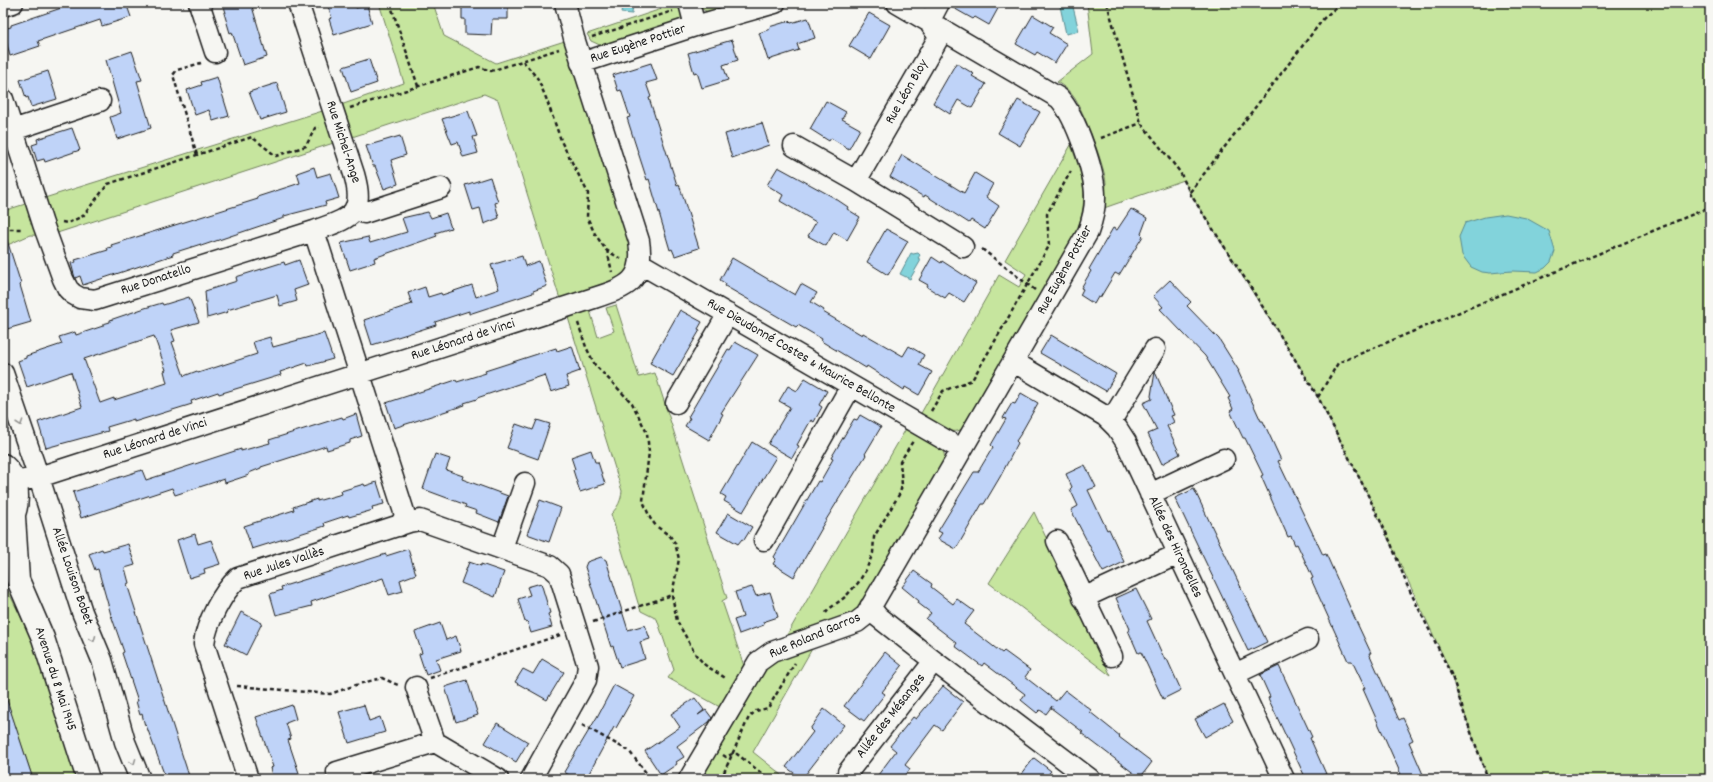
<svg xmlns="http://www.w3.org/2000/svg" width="1713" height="782" font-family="Dekko,sans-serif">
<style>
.green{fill:#c6e59e;stroke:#71805d}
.water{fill:#82d3db;stroke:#598a8f}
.building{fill:#bfd3f8;stroke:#1c1c1c;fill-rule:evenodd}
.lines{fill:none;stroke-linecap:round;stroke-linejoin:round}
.street-casing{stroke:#1c1c1c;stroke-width:23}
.secondary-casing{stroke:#1c1c1c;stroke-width:25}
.path{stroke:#1c1c1c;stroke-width:2.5;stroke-dasharray:4 3;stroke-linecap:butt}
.street{stroke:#f6f6f2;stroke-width:20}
.secondary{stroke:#f6f6f2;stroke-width:22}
.oneway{stroke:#949492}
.labels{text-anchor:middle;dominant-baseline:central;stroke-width:3.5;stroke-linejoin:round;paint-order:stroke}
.street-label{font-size:14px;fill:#1c1c1c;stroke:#f6f6f2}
</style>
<rect width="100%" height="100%" fill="#f6f6f2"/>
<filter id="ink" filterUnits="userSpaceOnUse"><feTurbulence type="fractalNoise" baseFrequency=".025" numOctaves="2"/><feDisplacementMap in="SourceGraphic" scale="8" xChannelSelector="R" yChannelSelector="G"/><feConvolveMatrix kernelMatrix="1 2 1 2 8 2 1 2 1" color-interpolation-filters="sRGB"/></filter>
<g filter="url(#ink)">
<!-- green -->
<path class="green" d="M 379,3 L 433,3 L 444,36 L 496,63 L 574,38 L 641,264 L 587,301 L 598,337 L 614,331 L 606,308 L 616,305 L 639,377 L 655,373 L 727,598 L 722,601 L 744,666 L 758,662 L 727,711 L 668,678 L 674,670 L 657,619 L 641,611 L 638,603 L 611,514 C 618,507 621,501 622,491 L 565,308 L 559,296 L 498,100 L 484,94 L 48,236 L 30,235 L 3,247 L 3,211 L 332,108 L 404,83 Z
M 679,3 L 682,3 C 683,15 683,20 671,25 L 602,46 L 591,41 L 587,34 Z
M 697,3 L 743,3 L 710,13 L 698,7 Z
M 1087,3 L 1710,3 L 1710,779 L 1488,779 L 1446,662 L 1365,489 L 1312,386 L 1191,195 L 1184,180 L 1104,208 C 1104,200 1106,192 1106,183 C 1105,168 1083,108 1073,96 C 1069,90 1063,86 1057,82 L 1093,54 Z
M 1071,145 C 1084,181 1089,194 1077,232 L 972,415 C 969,419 965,427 960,430 C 949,436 930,420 920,415 L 999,275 L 1019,287 L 1026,274 L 1005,260 Z
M 907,427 L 943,449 L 945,459 L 861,607 L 855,613 L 784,640 Z
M 1034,512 L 1111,676 L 989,583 Z
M 3,581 L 36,647 L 78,779 L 33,779 L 3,690 Z
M 813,647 L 753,752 L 787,779 L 700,779 L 759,674 L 771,662 Z"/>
<!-- water -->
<path class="water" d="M 622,3 L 633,3 L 632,14 L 621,13 Z
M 1072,3 L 1079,31 L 1066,34 L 1060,6 Z
M 1506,214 L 1526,218 L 1549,231 L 1555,251 L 1551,262 L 1545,268 L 1537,272 L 1512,271 L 1490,273 L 1482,272 L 1471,267 L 1462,255 L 1459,237 L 1465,223 L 1485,217 Z
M 911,253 L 913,254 L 918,253 L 920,255 L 918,258 L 921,260 L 910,279 L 900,274 Z"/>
<!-- building -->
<path class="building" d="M 76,3 L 126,3 L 131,17 L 102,26 L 100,20 L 38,41 L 40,46 L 10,56 L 3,29 L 11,27 L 11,25 Z
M 223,3 L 251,3 L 267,57 L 243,65 L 232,32 L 230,33 L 224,13 L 226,13 Z
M 327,3 L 354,3 L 356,8 L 367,5 L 372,23 L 334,35 L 329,19 L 332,18 Z
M 462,3 L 508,3 L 508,19 L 492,19 L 491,35 L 465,34 L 465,19 L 462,19 Z
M 950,3 L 1001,3 L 989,25 L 975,17 L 973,19 L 950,6 Z
M 869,13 L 890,25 L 871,59 L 849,46 Z
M 1033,15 L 1053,27 L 1049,33 L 1067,44 L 1055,63 L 1037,52 L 1035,55 L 1016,44 Z
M 808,18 L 815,38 L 797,44 L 799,50 L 768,60 L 759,33 L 770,29 L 769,27 L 789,21 L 791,23 Z
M 732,40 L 738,60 L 723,65 L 728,80 L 702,88 L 697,72 L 694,73 L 688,53 Z
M 132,51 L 142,80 L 137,81 L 151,128 L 117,139 L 110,117 L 121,113 L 106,60 Z
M 369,59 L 377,83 L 351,92 L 343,67 Z
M 651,63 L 657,80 L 646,83 L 651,97 L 649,98 L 677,185 L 679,184 L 699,248 L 675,256 L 672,249 L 670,250 L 649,179 L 647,180 L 635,143 L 627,118 L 630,117 L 621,90 L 618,91 L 613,75 Z
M 956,63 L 974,74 L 972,76 L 986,84 L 972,108 L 958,100 L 950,114 L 933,103 Z
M 48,71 L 57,99 L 31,107 L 28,97 L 26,98 L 20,80 Z
M 217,77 L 229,116 L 213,121 L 209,110 L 195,115 L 187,90 L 202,85 L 201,82 Z
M 277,83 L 286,112 L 260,120 L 249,92 Z
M 1018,100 L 1040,112 L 1020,146 L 998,133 Z
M 826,101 L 846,112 L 842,119 L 860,129 L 849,149 L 831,138 L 829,141 L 810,129 Z
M 468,111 L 477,136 L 473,137 L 478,153 L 463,157 L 458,142 L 452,144 L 442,119 Z
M 762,123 L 769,145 L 732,158 L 725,134 Z
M 72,128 L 80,150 L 45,162 L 44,159 L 37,161 L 32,145 L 38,143 L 37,139 Z
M 400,136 L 406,155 L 391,160 L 398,184 L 384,189 L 375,166 L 373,166 L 366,146 Z
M 902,155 L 964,193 L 975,173 L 993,184 L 986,197 L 999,206 L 985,229 L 971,220 L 969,223 L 925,195 L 924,197 L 890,177 Z
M 314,167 L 317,177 L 331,173 L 339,198 L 325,202 L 326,205 L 284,216 L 284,218 L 257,227 L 201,246 L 201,244 L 173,253 L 173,255 L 83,285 L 80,276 L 75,278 L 71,263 L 76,262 L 75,260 L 108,250 L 107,248 L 112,247 L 111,245 L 258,199 L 257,197 L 300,183 L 297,173 Z
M 778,167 L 833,197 L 848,207 L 847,209 L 860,217 L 847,240 L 834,232 L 826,246 L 808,236 L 816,222 L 780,201 L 783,195 L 767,185 Z
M 490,177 L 498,202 L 495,203 L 499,218 L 484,224 L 480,208 L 473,210 L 465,185 Z
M 1131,209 L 1147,218 L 1141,234 L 1143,236 L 1119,275 L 1115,273 L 1100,298 L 1098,297 L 1094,304 L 1080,295 L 1083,289 L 1081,288 L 1091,271 L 1089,269 L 1113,228 L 1117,230 Z
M 428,212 L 431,218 L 446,213 L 451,228 L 435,233 L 437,236 L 374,258 L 375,262 L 350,270 L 341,243 L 368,237 L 370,243 L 407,232 L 402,218 Z
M 886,229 L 908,241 L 888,275 L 867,262 Z
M 3,237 L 6,237 L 21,284 L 20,285 L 31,322 L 7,329 L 3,316 Z
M 522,256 L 525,266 L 539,261 L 547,286 L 533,291 L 533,293 L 469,314 L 469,311 L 435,322 L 436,325 L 372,345 L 364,320 L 412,304 L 408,293 L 425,287 L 428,297 L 441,293 L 442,295 L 472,285 L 476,297 L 499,289 L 491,265 Z
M 932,257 L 941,263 L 942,261 L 976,283 L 964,302 L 949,293 L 945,298 L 927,287 L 928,285 L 919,280 Z
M 732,258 L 795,295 L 801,284 L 817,293 L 811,302 L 824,310 L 823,312 L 862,335 L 863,333 L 903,356 L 909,346 L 924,355 L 919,365 L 932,372 L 919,395 L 905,387 L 904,390 L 867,366 L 866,368 L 821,341 L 822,339 L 798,325 L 796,327 L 725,286 L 726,284 L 720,280 Z
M 299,260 L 308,285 L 294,290 L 297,301 L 280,306 L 277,295 L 227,310 L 228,312 L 207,318 L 205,291 L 237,281 L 236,277 L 284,262 L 285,265 Z
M 1170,280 L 1191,302 L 1187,306 L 1219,339 L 1239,371 L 1238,371 L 1261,421 L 1263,421 L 1281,460 L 1278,461 L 1323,555 L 1326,554 L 1357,623 L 1371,653 L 1369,653 L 1399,720 L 1403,718 L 1413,740 L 1409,742 L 1425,779 L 1403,779 L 1363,689 L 1365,688 L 1352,661 L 1348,661 L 1311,579 L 1313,578 L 1297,544 L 1295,545 L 1291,536 L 1288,537 L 1261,476 L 1263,475 L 1245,438 L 1243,438 L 1230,411 L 1233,409 L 1228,398 L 1230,397 L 1205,356 L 1160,309 L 1163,307 L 1153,296 Z
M 189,297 L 199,322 L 171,330 L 175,341 L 172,342 L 184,376 L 197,371 L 198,373 L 257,354 L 253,342 L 270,337 L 273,347 L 324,333 L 333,359 L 308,366 L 307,363 L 280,372 L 281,375 L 219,394 L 218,392 L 191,401 L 192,404 L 134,422 L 134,419 L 107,427 L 108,431 L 46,448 L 38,422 L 82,407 L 72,375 L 71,372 L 27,387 L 18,361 L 26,358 L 26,356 L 62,344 L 59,337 L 75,332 L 76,335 L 103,326 L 103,324 L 110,322 L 110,320 L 145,308 L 162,303 L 163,305 ZM 154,336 L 166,370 L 164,371 L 167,383 L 114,400 L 114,398 L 100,403 L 84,359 Z
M 680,310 L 702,322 L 698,329 L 700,330 L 673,376 L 650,363 Z
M 1051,335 L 1116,374 L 1106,391 L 1040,353 Z
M 735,342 L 758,355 L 721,413 L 723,414 L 709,440 L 685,426 L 690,418 L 688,417 L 728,349 L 730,350 Z
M 572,346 L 580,371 L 566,376 L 569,386 L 551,392 L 545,375 L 477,398 L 477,399 L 464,403 L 465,405 L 394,428 L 386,403 L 456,380 L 457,382 L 486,373 L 485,371 L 556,348 L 557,351 Z
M 1155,372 L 1174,415 L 1171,416 L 1174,422 L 1167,426 L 1180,454 L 1162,464 L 1148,434 L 1157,430 L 1143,403 L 1152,399 L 1151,396 Z
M 805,378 L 827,391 L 819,405 L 822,407 L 814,422 L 811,420 L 797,445 L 799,446 L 792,458 L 768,444 L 790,407 L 779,401 L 788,386 L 797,391 Z
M 1021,393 L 1038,403 L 1020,435 L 1016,441 L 1018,443 L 1000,477 L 984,504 L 982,504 L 956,549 L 938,539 L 942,533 L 938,531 L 974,472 L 978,472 L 993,447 L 991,445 L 1006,419 L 1003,418 L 1012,403 L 1015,404 Z
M 356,414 L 362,436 L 350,440 L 350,443 L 327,450 L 326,446 L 261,467 L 261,468 L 249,473 L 249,475 L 225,483 L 224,479 L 175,495 L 172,488 L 81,518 L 73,492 L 142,470 L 146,480 L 241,449 L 241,451 L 270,443 L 269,440 L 342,417 L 343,419 Z
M 860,415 L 881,427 L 865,454 L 866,455 L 821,528 L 822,528 L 794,577 L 773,564 L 776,559 L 774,557 L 818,481 L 820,482 L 833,459 L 831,458 L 854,419 L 857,420 Z
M 537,420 L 550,424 L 538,459 L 507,448 L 516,424 L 533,430 Z
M 752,442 L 776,457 L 743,512 L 724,501 L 726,497 L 721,494 Z
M 591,450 L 595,462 L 598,462 L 605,484 L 580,492 L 573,470 L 575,469 L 571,457 Z
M 435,454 L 450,459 L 446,470 L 463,476 L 462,479 L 508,496 L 499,522 L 476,513 L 477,511 L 465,507 L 466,505 L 423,489 Z
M 1085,465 L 1096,487 L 1088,490 L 1107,530 L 1109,529 L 1124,562 L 1103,572 L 1071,510 L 1078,506 L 1070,489 L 1072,487 L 1066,474 Z
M 377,482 L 384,504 L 372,507 L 373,510 L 349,517 L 348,515 L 324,523 L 325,526 L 252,549 L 244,526 L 294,510 L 293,507 L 317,499 L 317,501 L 342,494 L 341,491 L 364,484 L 365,486 Z
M 1194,489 L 1267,642 L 1248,651 L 1175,498 Z
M 540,500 L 561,508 L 549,542 L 527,534 Z
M 728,513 L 752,527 L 744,540 L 742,539 L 738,544 L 717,532 Z
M 195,534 L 198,544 L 211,540 L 220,564 L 204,569 L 205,573 L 189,578 L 177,540 Z
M 128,544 L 135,565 L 125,568 L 129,583 L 127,584 L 190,779 L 166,779 L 146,725 L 145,726 L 142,714 L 140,715 L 136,701 L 138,701 L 122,653 L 124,652 L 111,615 L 98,569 L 95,570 L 89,554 L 102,549 L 103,551 Z
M 408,549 L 416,574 L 400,580 L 403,591 L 389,595 L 383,578 L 311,602 L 312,606 L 276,615 L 270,594 L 282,590 L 281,587 L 386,554 L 386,556 Z
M 601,557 L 606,560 L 628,630 L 645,625 L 650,639 L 640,642 L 645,659 L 620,667 L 613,646 L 611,647 L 585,567 L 587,562 Z
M 469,562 L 481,566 L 481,564 L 504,572 L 495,597 L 461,583 Z
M 914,571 L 932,584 L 931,587 L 953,604 L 957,599 L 974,611 L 964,624 L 1002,653 L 1004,651 L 1030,670 L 1025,677 L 1056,701 L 1065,690 L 1091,710 L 1090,712 L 1120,736 L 1119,737 L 1152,762 L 1140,778 L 1081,733 L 1083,732 L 1051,708 L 1052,706 L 1046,714 L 1040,710 L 1037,713 L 1021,700 L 1025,694 L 984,663 L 982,666 L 955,646 L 957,643 L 926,619 L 931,613 L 918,603 L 919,601 L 902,587 Z
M 541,583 L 550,613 L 548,614 L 552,627 L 531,633 L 527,621 L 525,622 L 518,599 L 530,595 L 527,587 Z
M 752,587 L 756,596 L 770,592 L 778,617 L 763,622 L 764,625 L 739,634 L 734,620 L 743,617 L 735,592 Z
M 1136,589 L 1151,619 L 1147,621 L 1165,660 L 1167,659 L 1181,690 L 1163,699 L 1141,652 L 1138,653 L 1128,630 L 1130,629 L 1116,598 Z
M 241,612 L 262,623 L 246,655 L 225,644 Z
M 440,623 L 446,640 L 456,636 L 461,651 L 436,659 L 440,670 L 426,675 L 419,654 L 422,653 L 415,632 Z
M 885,652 L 902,666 L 882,692 L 885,694 L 864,721 L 844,706 Z
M 542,659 L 564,672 L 547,700 L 515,682 L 523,669 L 533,674 Z
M 1279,666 L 1312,737 L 1310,738 L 1326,774 L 1315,779 L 1306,779 L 1268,698 L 1270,697 L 1260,675 Z
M 467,680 L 478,715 L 456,722 L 445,687 Z
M 614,685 L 634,696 L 616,728 L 614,727 L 586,779 L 576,779 L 564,772 L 597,717 Z
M 943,686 L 963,702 L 942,730 L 935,725 L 905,765 L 910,769 L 903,779 L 875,779 L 896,751 L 890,746 L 913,717 L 916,719 Z
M 6,697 L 33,779 L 3,779 L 3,698 Z
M 695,698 L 704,710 L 698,715 L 706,710 L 712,718 L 709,722 L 677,746 L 684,757 L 676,762 L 677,764 L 661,775 L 645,751 L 680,727 L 671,714 Z
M 1224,704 L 1233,721 L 1205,737 L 1195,719 Z
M 292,705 L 296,719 L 286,723 L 291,739 L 288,740 L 301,779 L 273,779 L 270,768 L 273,767 L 256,717 Z
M 364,705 L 369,721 L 380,717 L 385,732 L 349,743 L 339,712 Z
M 824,709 L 844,725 L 802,779 L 786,767 L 813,732 L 810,729 Z
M 497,723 L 528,742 L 516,762 L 485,743 Z
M 1034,758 L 1051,771 L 1044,779 L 1018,779 Z"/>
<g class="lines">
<defs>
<path id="street" d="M 199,3 L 215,52
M 689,3 L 695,26
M 3,6 L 13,3
M 929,22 L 939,3
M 581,63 L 695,26 L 775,3
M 3,99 L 43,224 L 63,279 L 68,289 L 73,294 L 80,298 L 95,300 L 314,231 C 349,218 366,216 354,174 L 298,3
M 13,130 L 100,101
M 794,146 L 856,181 L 963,247
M 856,181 L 939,37 L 929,22
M 355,208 L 364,213 L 441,188
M 314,231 L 404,512 L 405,517 L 399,526
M 641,264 L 961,449
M 1014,362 L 1105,416 L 1117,428 L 1126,442 L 1284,779
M 3,373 L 43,490 L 82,612 L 102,660 L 125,742 L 140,779
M 676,403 L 728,314
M 1111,421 L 1155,349
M 15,482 L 39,477 L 594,298 C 628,287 645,281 639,241 L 574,38 L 565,3
M 1150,494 L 1224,459
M 764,540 L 851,386
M 1057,541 L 1112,656
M 502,548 L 525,483
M 1083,598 L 1178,554
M 870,607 L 878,617 L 934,661 L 1090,779
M 1235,674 L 1308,639
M 416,687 L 435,742 L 498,779
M 337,772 L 435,742
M 848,772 L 934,661
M 248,779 L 204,644 C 206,623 223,592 238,578 L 409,522 L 420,520 L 550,566 L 559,574 L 588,666 L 586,680 L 531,779
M 689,779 L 758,662 L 772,652 L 857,622 L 866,615 L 1088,232 C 1092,221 1095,211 1095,199 C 1096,174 1076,117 1059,98 L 897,3"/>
<path id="secondary" d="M 3,465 C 23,483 19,509 7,530
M 14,517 L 18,580 L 43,638 L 88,779"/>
</defs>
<!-- street casing -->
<use href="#street" class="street-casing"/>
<!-- secondary casing -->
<use href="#secondary" class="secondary-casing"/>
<!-- path -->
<path class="path" d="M 390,3 L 418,86
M 1107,3 L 1141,123 L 1180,172 L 1191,195 L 1253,291 L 1318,397 L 1365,489 L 1390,541 L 1407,585 L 1452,676 L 1464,713 L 1488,779
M 592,37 L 673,11
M 523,61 L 538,79 L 546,98 L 562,143 L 588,193 L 587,217 L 595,234 L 606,250 L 621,259
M 350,108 L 479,67 L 491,71 L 559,49
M 1101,138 L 1141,123
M 197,155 L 173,75 L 177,70 L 201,63
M 1190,192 L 1324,18 L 1341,3
M 62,222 L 68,223 L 83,216 L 108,184 L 252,137 L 276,156 L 306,146 L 315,128 L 319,127
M 3,227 L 8,229 L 21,229
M 982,249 L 1035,290
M 607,250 L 612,272
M 578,323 L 586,347 L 595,365 L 632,403 L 647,433 L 649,452 L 643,501 L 650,518 L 656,526 L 670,536 L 675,543 L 679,559 L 672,595 L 677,621 L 696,655 L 705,665 L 727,679
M 1318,397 L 1338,363 L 1710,207
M 931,411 L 943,391 L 972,380 L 995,341 L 1049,246 L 1047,214 L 1071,171
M 826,613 L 829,609 L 845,597 L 858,583 L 866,570 L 873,553 L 874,537 L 900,493 L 902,485 L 900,462 L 913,441
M 593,622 L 672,595
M 430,678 L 560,635
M 237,686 L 330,694 L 362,683 L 382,678 L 398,685
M 582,725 L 629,751 L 651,779
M 723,755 L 726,757 L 732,754 L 737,754 L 769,779
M 721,779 L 749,717 L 756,711 L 768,708 L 795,663"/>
<!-- street -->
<use href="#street" class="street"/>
<!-- secondary -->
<use href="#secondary" class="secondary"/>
</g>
<!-- one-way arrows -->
<defs><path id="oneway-chevron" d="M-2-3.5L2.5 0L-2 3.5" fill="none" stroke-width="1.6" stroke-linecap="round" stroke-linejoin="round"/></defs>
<g class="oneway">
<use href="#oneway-chevron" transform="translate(20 423) rotate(71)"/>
<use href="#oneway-chevron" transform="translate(93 639) rotate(68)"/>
<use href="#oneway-chevron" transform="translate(133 762) rotate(69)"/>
</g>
</g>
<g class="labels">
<!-- street labels -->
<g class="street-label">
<text transform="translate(638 44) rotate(-18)">Rue Eugène Pottier</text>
<text transform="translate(907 92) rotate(-60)">Rue Léon Bloy</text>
<text transform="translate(343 142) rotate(72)">Rue Michel-Ange</text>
<text transform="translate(1065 270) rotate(-61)">Rue Eugène Pottier</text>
<text transform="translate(156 280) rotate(-18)">Rue Donatello</text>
<text transform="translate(463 340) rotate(-18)">Rue Léonard de Vinci</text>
<text transform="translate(801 356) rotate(30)">Rue Dieudonné Costes &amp; Maurice Bellonte</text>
<text transform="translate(155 439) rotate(-18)">Rue Léonard de Vinci</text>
<text transform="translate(1175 547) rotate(65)">Allée des Hirondelles</text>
<text transform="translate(284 564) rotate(-18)">Rue Jules Vallès</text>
<text transform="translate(72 576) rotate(71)">Allée Louison Bobet</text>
<text transform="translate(815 636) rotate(-23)">Rue Roland Garros</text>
<text transform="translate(55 679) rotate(72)">Avenue du 8 Mai 1945</text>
<text transform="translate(891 716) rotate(-52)">Allée des Mésanges</text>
</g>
</g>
<!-- margin -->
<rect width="1713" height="782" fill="none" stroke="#f6f6f2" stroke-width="16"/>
<rect x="8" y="8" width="1697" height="766" fill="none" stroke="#1c1c1c" stroke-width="1.5" filter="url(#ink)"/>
</svg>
